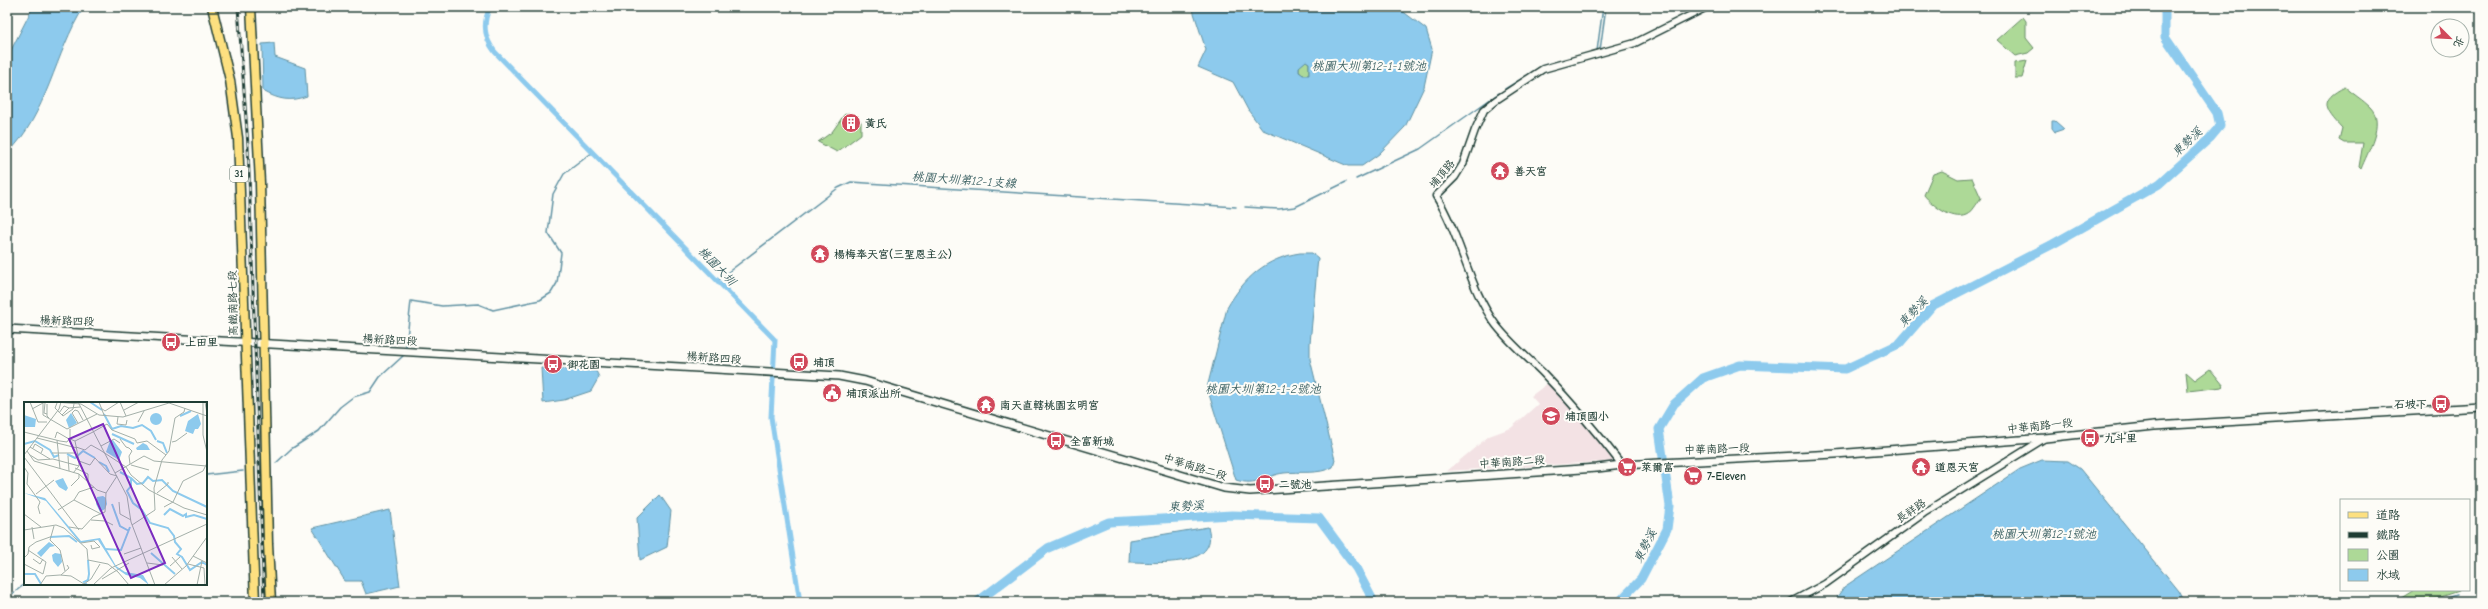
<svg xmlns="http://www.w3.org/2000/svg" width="2488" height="609" font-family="'Comic Neue','LXGW WenKai TC',sans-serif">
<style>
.built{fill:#f3e2e4}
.green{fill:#add997;stroke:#668b66}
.water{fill:#8dcaed;stroke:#6192a3;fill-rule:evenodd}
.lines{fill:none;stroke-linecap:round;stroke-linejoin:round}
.stream{stroke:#6192a3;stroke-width:1.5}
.canal{stroke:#8dcaed;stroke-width:5}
.river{stroke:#8dcaed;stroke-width:9}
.tertiary-casing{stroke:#1f3d34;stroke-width:9}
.secondary-casing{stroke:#1f3d34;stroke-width:10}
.primary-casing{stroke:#1f3d34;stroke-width:11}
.tertiary{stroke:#fdfcf7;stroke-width:6}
.secondary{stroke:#fdfcf7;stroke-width:7}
.primary{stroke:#fde080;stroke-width:8}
.rail-casing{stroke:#1f3d34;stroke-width:3}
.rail{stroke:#fdfcf7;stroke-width:1.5;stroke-dasharray:4.5;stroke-linecap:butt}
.labels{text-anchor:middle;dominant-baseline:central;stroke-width:4;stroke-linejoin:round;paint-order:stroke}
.shield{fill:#fdfcf7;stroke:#62766e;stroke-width:1}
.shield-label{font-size:10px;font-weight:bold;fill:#1f3d34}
.poi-label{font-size:11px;font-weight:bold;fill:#1f3d34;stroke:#fdfcf7;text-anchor:start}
.street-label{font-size:11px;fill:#1f3d34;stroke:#fdfcf7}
.water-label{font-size:12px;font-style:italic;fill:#3a6062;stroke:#fdfcf7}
.inset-river{fill:none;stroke:#8dcaed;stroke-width:2}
.inset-road{fill:none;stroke:#a4b0a9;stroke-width:1}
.view{fill:#7b2cbf;fill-opacity:0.15;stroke:#7b2cbf;stroke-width:2}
.inset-edge{fill:none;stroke:#1f3d34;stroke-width:2}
</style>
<rect width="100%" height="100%" fill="#fdfcf7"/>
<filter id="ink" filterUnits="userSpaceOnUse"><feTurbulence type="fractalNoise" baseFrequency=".025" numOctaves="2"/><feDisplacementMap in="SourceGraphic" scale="8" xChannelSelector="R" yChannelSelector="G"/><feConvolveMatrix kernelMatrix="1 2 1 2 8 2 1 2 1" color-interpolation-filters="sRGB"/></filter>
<g filter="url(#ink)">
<!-- built -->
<path class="built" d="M 1548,383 L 1617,461 L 1447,471 L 1489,436 L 1511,428 L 1538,404 L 1531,396 Z"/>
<!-- green -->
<path class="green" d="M 2023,17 L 2026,21 L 2026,38 L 2034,48 L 2028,53 L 2015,56 L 1997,40 Z
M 1306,61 L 1309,63 L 1309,75 L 1303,75 L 1299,72 L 1299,66 Z
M 2027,61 L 2022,78 L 2015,78 L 2015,63 Z
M 2345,87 C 2353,94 2363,100 2370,107 C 2386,123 2367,153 2361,169 L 2359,167 L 2363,143 L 2344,143 L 2339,140 L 2342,128 C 2325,110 2318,100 2345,87 Z
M 848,113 L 855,115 L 861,122 L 861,134 L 837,152 L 818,142 L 832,132 L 844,115 Z
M 1942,171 L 1958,179 L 1972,178 L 1981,198 C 1976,204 1973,212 1966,215 C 1952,221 1932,205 1924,195 L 1933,174 Z
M 2210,369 L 2224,386 L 2222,387 L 2188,391 L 2186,372 L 2195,380 Z
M 2414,590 L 2459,590 L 2459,591 L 2426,602 L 2395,602 Z"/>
<!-- water -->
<path class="water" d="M 33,7 L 84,7 C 54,54 48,114 7,154 L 7,58 Z
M 1192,7 L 1397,7 L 1426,29 L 1432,49 L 1424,87 L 1405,127 L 1379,154 L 1362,166 L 1348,166 L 1263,130 L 1248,110 L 1233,82 L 1198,67 L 1206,50 ZM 1306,61 L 1309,63 L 1309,75 L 1303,75 L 1299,72 L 1299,67 Z
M 274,43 L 275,57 L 305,68 L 307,96 C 290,102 279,100 263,91 L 262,44 Z
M 2052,121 L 2055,121 L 2064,129 L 2055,132 L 2052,128 Z
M 1300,253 L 1312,253 L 1318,258 L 1310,343 L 1310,359 L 1335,460 L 1333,467 C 1318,475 1301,471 1284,473 C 1266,475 1257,487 1236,480 L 1207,388 L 1227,308 C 1244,278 1266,258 1300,253 Z
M 541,368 L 596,371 L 599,377 L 591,391 L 564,400 L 543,403 Z
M 2042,460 L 2068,461 L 2080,469 L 2179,591 L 2185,602 L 1859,602 L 1847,601 L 1837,597 L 1844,587 L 2020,469 Z
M 660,495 L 671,511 L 667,547 L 640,560 L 637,518 Z
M 390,510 L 400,586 L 366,594 L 361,581 L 345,581 L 312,528 Z
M 1208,527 C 1221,570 1153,562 1129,562 L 1130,540 Z"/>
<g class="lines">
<!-- stream -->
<path class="stream" d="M 1597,51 L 1600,50 L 1606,7
M 1597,51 L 1603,7
M 1505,89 L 1542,66 L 1572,58
M 1356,179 L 1420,149 L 1499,93
M 1245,207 L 1279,209 L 1295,207 L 1346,182
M 723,276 L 838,188 L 851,182 L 1236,207
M 718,280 L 720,279
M 406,347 L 411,301 L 442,306 L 478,304 L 493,310 L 540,300 L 551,293 L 557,283 L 561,253 L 548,233 L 553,194 L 564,174 L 593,152
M 276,463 L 291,449 L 319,431 L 340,407 L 353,397 L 370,392 L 380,377 L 403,356
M 206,475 L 243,471
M 7,598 L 25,584
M 2435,602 L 2457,595"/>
<!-- canal -->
<path class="canal" d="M 490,7 C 482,24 484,38 495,52 L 775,340 L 771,417 L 800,602"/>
<!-- river -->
<path class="river" d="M 977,602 L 1048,548 L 1109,522 L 1232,515 L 1319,518 L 1356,568 L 1374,602
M 1619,602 L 1641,579 L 1667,529 L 1670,506 L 1659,429 L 1674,404 L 1703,378 L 1740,365 L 1845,369 L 1899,344 L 1932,306 L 2053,244 L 2159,184 L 2210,138 L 2220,126 L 2217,113 L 2165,37 L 2165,7"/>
<defs>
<path id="tertiary" d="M 1622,465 C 1597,432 1571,402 1543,373 C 1527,357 1510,343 1496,325 C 1469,289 1461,236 1436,196 L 1455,177 L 1463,164 L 1475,130 L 1484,110 L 1496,100 L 1543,69 L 1635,43 L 1707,7
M 1791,602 L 1825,584 L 1924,513 L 2045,438"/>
<path id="secondary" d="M 7,329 L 839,376 L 865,381 L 1224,488 L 1250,491 L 1597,468 L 1622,465 L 1835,454 L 2045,438 L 2154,426 L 2481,407"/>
<path id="primary" d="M 212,7 L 230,80 L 238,138 L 255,602
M 251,7 L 260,183 L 268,544 L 271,602"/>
</defs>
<!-- tertiary casing -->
<use href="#tertiary" class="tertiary-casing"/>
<!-- secondary casing -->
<use href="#secondary" class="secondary-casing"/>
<!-- primary casing -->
<use href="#primary" class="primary-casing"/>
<!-- tertiary -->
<use href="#tertiary" class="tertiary"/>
<!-- secondary -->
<use href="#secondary" class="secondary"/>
<!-- primary -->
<use href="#primary" class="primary"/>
<defs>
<path id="rail" d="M 238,7 L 248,146 L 264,602"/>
</defs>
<!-- rail casing -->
<use href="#rail" class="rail-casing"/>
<!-- rail -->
<use href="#rail" class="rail"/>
</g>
</g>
<!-- icons -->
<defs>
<symbol id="building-disc" viewBox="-11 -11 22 22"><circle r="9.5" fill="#d1495b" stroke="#fdfcf7"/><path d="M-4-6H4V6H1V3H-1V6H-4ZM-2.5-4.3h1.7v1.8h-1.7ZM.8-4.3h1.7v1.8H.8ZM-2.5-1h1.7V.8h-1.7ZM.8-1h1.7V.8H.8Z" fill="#fff"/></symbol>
<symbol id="temple-disc" viewBox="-11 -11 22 22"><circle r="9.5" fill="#d1495b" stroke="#fdfcf7"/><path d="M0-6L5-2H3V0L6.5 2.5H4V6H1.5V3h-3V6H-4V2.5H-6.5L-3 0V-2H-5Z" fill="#fff"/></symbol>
<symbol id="bus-disc" viewBox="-11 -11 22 22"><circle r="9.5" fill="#d1495b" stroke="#fdfcf7"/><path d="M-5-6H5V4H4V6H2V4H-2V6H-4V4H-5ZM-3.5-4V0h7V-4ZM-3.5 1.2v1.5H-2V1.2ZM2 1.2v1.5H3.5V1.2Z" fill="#fff"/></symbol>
<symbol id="civic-disc" viewBox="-11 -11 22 22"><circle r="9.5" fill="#d1495b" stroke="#fdfcf7"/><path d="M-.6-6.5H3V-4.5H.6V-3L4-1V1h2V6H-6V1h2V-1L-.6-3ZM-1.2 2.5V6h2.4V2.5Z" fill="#fff"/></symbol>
<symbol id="school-disc" viewBox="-11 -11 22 22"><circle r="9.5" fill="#d1495b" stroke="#fdfcf7"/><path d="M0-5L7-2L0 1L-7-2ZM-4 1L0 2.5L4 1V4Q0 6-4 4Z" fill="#fff"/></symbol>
<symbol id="supermarket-disc" viewBox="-11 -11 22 22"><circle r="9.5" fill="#d1495b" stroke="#fdfcf7"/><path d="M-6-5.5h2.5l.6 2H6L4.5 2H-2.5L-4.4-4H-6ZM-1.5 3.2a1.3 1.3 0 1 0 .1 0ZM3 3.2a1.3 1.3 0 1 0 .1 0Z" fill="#fff"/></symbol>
</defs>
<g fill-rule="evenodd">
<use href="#building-disc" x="840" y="112" width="22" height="22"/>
<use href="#temple-disc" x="1489" y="160" width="22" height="22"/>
<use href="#temple-disc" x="809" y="243" width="22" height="22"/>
<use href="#bus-disc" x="160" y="331" width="22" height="22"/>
<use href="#bus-disc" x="788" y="351" width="22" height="22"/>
<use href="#bus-disc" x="542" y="353" width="22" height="22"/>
<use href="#civic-disc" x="821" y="382" width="22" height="22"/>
<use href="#bus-disc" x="2430" y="393" width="22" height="22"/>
<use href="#temple-disc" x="975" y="394" width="22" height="22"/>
<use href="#school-disc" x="1540" y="405" width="22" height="22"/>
<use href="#bus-disc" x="2079" y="427" width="22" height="22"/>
<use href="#bus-disc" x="1045" y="430" width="22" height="22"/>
<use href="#supermarket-disc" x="1616" y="456" width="22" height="22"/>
<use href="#temple-disc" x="1910" y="456" width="22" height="22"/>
<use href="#supermarket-disc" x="1682" y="465" width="22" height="22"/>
<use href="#bus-disc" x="1254" y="473" width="22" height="22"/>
</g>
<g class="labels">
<!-- shield labels -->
<rect class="shield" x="230" y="166" width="18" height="16" rx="3"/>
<g class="shield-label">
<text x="239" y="174">31</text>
</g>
<!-- poi labels -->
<g class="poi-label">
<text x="865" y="123">黃氏</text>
<text x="1514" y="171">善天宮</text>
<text x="834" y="254">楊梅奉天宮(三聖恩主公)</text>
<text x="185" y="342">上田里</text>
<text x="813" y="362">埔頂</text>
<text x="567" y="364">御花園</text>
<text x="846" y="393">埔頂派出所</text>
<text x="2427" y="404" text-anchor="end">石坡下</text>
<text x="1000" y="405">南天直轄桃園玄明宮</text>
<text x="1565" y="416">埔頂國小</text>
<text x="2104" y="438">九斗里</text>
<text x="1070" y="441">全富新城</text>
<text x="1641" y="467">萊爾富</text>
<text x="1935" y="467">道恩天宮</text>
<text x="1707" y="476">7-Eleven</text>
<text x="1279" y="484">二號池</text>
</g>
<!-- street labels -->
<g class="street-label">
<text transform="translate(1442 174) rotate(-51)">埔頂路</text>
<text transform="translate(233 303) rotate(-91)">高鐵南路七段</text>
<text transform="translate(67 321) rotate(2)">楊新路四段</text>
<text transform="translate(390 340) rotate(3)">楊新路四段</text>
<text transform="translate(714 358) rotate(4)">楊新路四段</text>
<text transform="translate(2040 426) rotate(-6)">中華南路一段</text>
<text transform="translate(1717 449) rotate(-2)">中華南路一段</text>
<text transform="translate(1512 462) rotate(-4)">中華南路二段</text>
<text transform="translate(1195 467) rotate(17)">中華南路二段</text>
<text transform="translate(1911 511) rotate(-34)">長祥路</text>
</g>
<!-- water labels -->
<g class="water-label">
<text x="1369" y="66">桃園大圳第12-1-1號池</text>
<text transform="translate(2187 142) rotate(-43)">東勢溪</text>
<text transform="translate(964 180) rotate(4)">桃園大圳第12-1支線</text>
<text transform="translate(717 266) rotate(46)">桃園大圳</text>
<text transform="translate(1913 312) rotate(-46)">東勢溪</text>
<text x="1263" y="389">桃園大圳第12-1-2號池</text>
<text transform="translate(1186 506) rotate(-3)">東勢溪</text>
<text x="2044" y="534">桃園大圳第12-1號池</text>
<text transform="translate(1645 546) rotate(-63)">東勢溪</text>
</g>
</g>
<!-- overview -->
<g transform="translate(24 402)">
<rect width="183" height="183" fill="#fdfcf7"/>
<path d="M 47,11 L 53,21 L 45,26 L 42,18 ZM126 17a6 6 0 1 1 12 0a6 6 0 1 1-12 0ZM 174,12 L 177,22 L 174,27 L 171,27 L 169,32 L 161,29 L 164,19 ZM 0,13 L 12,17 L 11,25 L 0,25 ZM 89,38 L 98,50 L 95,58 L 82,50 L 86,39 ZM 119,41 L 123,43 L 126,48 L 113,48 L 112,46 ZM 39,76 L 44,86 L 42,89 L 35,85 L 31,79 ZM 0,91 L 21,96 L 57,139 L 76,136 L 92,164 L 101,170 L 119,173 L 125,183 L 116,176 L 102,173 L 92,166 L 74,138 L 56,141 L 22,99 ZM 79,94 L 82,96 L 83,102 L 81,107 L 76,110 L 72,102 L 73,95 ZM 25,140 L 31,144 L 26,145 L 17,155 L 13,151 ZM 31,151 L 37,152 L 38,160 L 34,165 L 29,159 L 28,153 Z" fill="#8dcaed"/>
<path class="inset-river" d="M 66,0 L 78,8M 80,12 L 88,27 L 97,24 L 109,26 L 118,23 L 127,29 L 132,38M 156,14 L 167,9M 88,32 L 110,42M 133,39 L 139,41 L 143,51M 0,42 L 11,39 L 26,48 L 30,55 L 35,53M 43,52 L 51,56 L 59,49 L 71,56M 75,60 L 82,64 L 85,70M 96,70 L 107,76 L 107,84 L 103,89 L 109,101 L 118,108 L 126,121 L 144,126 L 150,134 L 151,140 L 157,147 L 153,152 L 158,155 L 166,168 L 178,160 L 183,163M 107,76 L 113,82 L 119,81 L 124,75 L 129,79 L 138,78 L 149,89 L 183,105M 88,102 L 96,124 L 105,129M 140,113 L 146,107 L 159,114 L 162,112 L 162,115 L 170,113 L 183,117M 26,135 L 45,134 L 53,140M 81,147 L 97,148 L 106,125M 127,151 L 151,172M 0,172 L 11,172 L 17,182M 63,183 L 60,180 L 64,178 L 65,172 L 64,158"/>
<path class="inset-road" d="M 6,0 L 14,20 L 23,20M 19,0 L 19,13 L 43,27 L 73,12M 30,0 L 57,2 L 75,13 L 99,15 L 145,1 L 183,14M 54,0 L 103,94 L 107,120 L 131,183M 75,0 L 80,13M 96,0 L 102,14M 179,0 L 179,33 L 183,50M 181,0 L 183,12M 21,1 L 20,11 L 23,12M 33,1 L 31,6 L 39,14 L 49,7 L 50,2M 23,2 L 23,14 L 25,16M 77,6 L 81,9 L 95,0M 8,7 L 19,1M 100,8 L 115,0M 35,11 L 40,4 L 45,6M 38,13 L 45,6 L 56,5M 94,15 L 93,22 L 102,23 L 103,18M 114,20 L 120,9M 54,21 L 48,11 L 51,8 L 54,9 L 59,18M 46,27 L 46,37 L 51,39 L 55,59 L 55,64 L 49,71M 0,30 L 36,39 L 43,40 L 45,37M 69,30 L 83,22 L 88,28 L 111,37 L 113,41M 13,36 L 53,46M 31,36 L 33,30 L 45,37M 96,37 L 102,45 L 105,46M 33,38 L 36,67M 51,39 L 69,30M 148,40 L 152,39 L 163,31M 113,41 L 123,39 L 142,53M 77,44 L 90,37 L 96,41M 6,45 L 26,57M 52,45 L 61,48 L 67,43 L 76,48 L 102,65 L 107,73 L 125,88 L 160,106 L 183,113M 9,46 L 11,42 L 19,47 L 17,51M 105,46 L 108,49 L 105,54 L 106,62M 3,49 L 10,59 L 55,72 L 73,88 L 82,91M 28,51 L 52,51M 0,53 L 35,7 L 37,0M 6,53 L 14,58 L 29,57 L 55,64M 44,54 L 45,69M 0,55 L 55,128M 55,59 L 66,63 L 71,56 L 86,72 L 93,74 L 82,91M 107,63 L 125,68M 0,65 L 4,71 L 3,82 L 16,100 L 14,105 L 16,112M 51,66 L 64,72 L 64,80M 91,71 L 120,54 L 130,59 L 182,64M 47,84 L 55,76 L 55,72M 133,91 L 144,82 L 144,80M 12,92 L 30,78M 50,98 L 77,112M 95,100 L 96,112 L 107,118M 140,105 L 149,100 L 159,79 L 179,69 L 183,61M 34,108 L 50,98 L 55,90 L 70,85M 0,112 L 17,125M 67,118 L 81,119 L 89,123M 108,123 L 131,108 L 130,86 L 138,58 L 145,49 L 151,16 L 160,10 L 161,6M 30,124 L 26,138 L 36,148 L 41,169M 8,125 L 10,137M 45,125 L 58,127 L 69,115 L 81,110 L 82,91M 0,128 L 32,123 L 40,126 L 63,147 L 64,158 L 84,162 L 94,170 L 105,183M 57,141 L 70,139 L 76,145 L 68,147 L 67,143M 4,148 L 22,160 L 19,172M 100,152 L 117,146M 169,154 L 183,161M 148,155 L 158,167M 0,156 L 4,152 L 5,145 L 12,140 L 26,135M 9,157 L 16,162 L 19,157M 123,161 L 139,163M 0,162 L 19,172M 164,162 L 180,166 L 181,183M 146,164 L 156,155M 37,173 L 45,166 L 43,163M 78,177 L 105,161M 16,183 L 22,174 L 36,173 L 47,174 L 60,182 L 67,177 L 76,162M 69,183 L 87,166 L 183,122M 140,183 L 162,164 L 183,135M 173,183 L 178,159"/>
<path class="view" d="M 79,22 L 141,161 L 107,176 L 45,37 Z"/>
<rect width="183" height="183" class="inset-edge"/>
</g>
<!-- margin -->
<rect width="2488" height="609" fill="none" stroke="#fdfcf7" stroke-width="24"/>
<rect x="12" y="12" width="2464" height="585" fill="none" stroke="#1f3d34" stroke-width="1.5" filter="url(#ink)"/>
<!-- legend -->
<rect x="2340" y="499" width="130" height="92" fill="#fdfcf7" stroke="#a4b0a9"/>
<rect x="2348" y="512" width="20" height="6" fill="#fde080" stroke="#a4b0a9"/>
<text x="2376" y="519" font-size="12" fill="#1f3d34">道路</text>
<rect x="2348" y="532" width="20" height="6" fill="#1f3d34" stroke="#a4b0a9"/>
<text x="2376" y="539" font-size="12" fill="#1f3d34">鐵路</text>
<rect x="2348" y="549" width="20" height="12" fill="#add997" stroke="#a4b0a9"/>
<text x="2376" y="559" font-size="12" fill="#1f3d34">公園</text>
<rect x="2348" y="569" width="20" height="12" fill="#8dcaed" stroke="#a4b0a9"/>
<text x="2376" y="579" font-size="12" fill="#1f3d34">水域</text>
<!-- north arrow -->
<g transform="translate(2450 38) rotate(114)"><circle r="19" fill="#fdfcf7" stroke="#a4b0a9"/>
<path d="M0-3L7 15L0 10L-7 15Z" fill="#d1495b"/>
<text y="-6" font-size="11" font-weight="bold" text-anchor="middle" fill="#1f3d34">北</text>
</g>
</svg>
